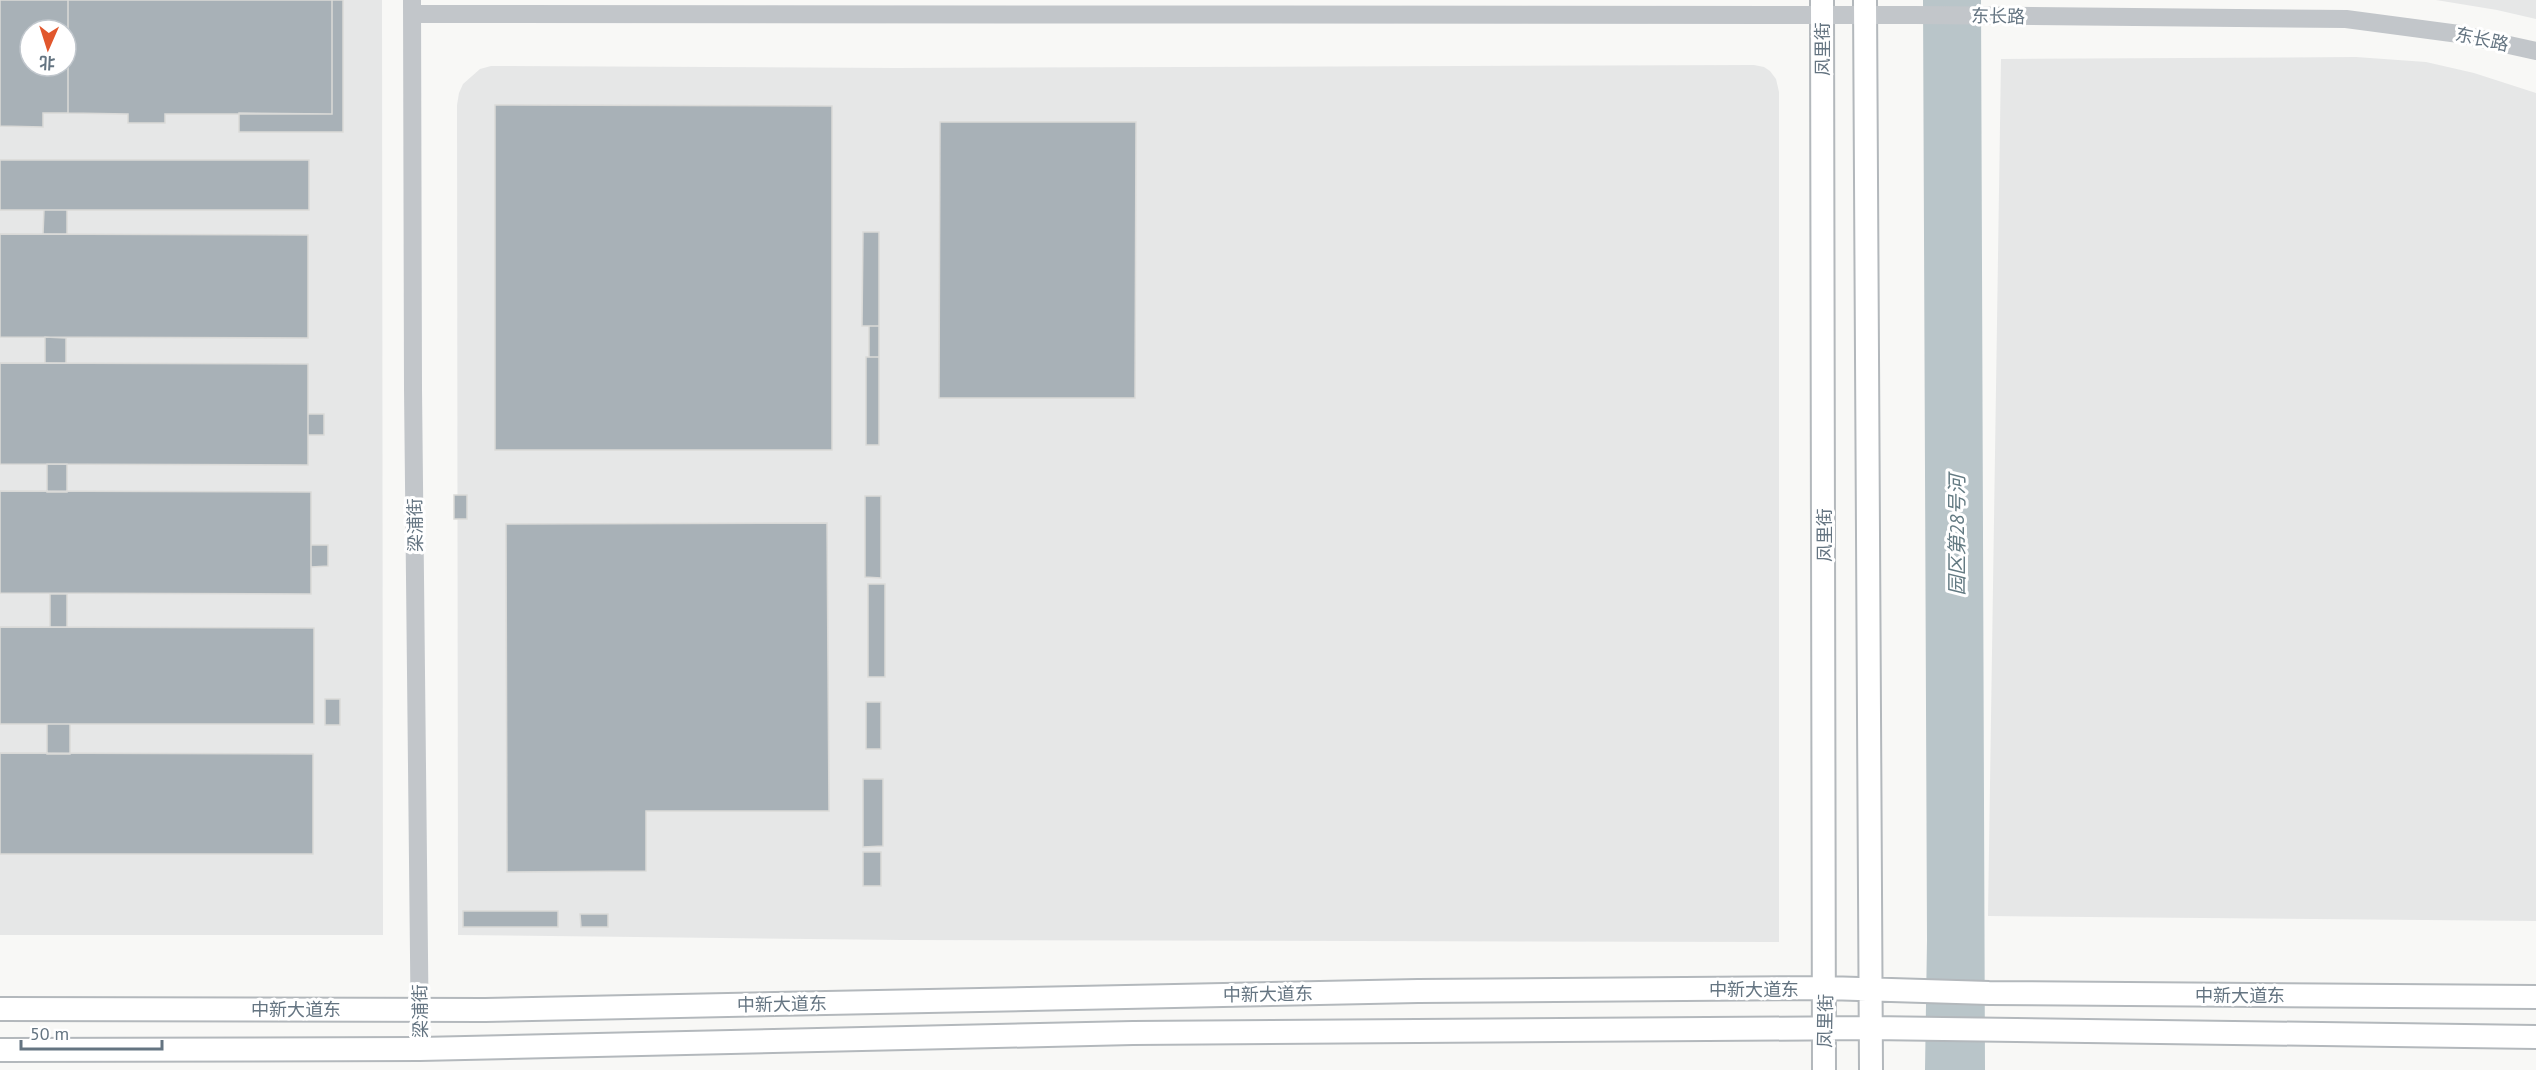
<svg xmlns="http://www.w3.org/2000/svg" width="2536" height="1070" font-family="'PT Sans','Noto Sans SC',sans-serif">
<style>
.built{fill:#e6e7e7;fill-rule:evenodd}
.water{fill:#b9c5c9}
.building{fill:#a8b1b7;stroke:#dadad8;stroke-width:1.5;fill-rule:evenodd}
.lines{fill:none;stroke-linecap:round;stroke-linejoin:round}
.primary-casing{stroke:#b3b8bc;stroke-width:26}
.tertiary{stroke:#c2c6ca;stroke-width:18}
.primary{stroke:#fff;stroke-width:22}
.labels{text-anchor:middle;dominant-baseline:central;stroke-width:6;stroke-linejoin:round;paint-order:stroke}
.street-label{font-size:18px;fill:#647481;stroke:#fff}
.water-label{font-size:20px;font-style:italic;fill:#637a82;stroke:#fff}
</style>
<rect width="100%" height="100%" fill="#f8f8f6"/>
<!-- built -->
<path class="built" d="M 0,0 L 382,0 L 383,935 L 0,935 ZM 30,30 L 66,30 L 66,66 L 30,66 Z
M 2436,0 L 2536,0 L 2536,19 L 2497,10 Z
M 2356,57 L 2426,62 L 2474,73 L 2536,93 L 2536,921 L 1988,916 L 2001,59 Z
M 1754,65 L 1764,67 L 1770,71 L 1776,79 L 1779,92 L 1779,942 L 902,940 L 458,935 L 457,105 L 459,93 L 463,84 L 480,69 L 491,66 L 895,68 Z"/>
<!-- water -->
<path class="water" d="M 1923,0 L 1981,0 L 1985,1070 L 1925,1070 L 1927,940 Z"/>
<!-- building -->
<path class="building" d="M 0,0 L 68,0 L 68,113 L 43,113 L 43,127 L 0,126 ZM 30,30 L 66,30 L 66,66 L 30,66 Z
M 68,0 L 332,0 L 332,114 L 165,114 L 165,123 L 128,123 L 128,114 L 68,113 Z
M 332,0 L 343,0 L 343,132 L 239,132 L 239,113 L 332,114 Z
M 495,105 L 832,106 L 832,450 L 495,450 Z
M 940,122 L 1136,122 L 1135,398 L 939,398 Z
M 0,160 L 309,160 L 309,210 L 0,210 Z
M 44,210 L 67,210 L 67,234 L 43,234 Z
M 863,232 L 879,232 L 879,326 L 862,326 Z
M 0,234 L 308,235 L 308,338 L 0,337 Z
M 869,326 L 879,326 L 879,357 L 869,357 Z
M 45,337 L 66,338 L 66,363 L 45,363 Z
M 866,357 L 879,357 L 879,445 L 866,445 Z
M 0,363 L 308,364 L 308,465 L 0,464 Z
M 308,414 L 324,414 L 324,435 L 308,435 Z
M 47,464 L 67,464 L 67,492 L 47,492 Z
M 0,491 L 311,492 L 311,594 L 0,593 Z
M 454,495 L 467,495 L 467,519 L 454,519 Z
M 865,496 L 881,496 L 881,578 L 865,577 Z
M 827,523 L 829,811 L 646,811 L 646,871 L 507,872 L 506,524 Z
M 311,545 L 328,545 L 328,566 L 311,567 Z
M 868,584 L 885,584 L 885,677 L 868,677 Z
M 50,594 L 67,594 L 67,627 L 50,627 Z
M 0,627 L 314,628 L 314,724 L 0,724 Z
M 325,699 L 340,699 L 340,725 L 325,725 Z
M 866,702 L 881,702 L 881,749 L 866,749 Z
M 47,724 L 70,724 L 70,754 L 47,754 Z
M 0,753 L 313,754 L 313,854 L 0,854 Z
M 863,779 L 883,779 L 883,846 L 863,847 Z
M 863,852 L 881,852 L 881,886 L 863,886 Z
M 463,911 L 558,911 L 558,927 L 463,927 Z
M 580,914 L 608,914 L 608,927 L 581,927 Z"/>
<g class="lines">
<defs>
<path id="primary" d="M 1822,0 L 1824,1070
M 1865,0 L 1871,1070
M 0,1009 L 485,1010 L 1418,991 L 1826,988 L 1989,993 L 2536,997
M 0,1050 L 420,1049 L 1133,1033 L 1871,1028 L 2536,1037"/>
</defs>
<!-- primary casing -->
<use href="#primary" class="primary-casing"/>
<!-- tertiary -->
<path class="tertiary" d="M 412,0 L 413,389 L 420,1049
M 412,14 L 1915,15 L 2346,19 L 2459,34 L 2536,51"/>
<!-- primary -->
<use href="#primary" class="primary"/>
</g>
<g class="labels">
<!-- street labels -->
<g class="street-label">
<text transform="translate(1998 16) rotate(1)">东长路</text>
<text transform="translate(2482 39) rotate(12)">东长路</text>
<text transform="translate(1822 49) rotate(-90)">凤里街</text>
<text transform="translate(415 525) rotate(-91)">梁浦街</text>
<text transform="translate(1824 535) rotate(-90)">凤里街</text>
<text x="1754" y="989">中新大道东</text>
<text transform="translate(1268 994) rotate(-1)">中新大道东</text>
<text x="2240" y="995">中新大道东</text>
<text transform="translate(782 1004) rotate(-1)">中新大道东</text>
<text x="296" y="1009">中新大道东</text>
<text transform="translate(420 1011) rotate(-91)">梁浦街</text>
<text transform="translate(1825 1021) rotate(-89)">凤里街</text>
</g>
<!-- water labels -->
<g class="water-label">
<text transform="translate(1957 535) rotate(-90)">园区第28号河</text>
</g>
</g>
<!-- north arrow -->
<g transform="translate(48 48) rotate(183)"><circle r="28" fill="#ffffff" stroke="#c1c7cd" stroke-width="1.5"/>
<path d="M0-4.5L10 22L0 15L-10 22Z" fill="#e1572d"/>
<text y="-9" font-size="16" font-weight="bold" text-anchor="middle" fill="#647481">北</text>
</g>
<!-- scale -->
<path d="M21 1040v9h141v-9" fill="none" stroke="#647481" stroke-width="3"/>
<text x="30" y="1040" font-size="18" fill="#647481" stroke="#ffffff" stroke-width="4.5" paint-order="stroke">50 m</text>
</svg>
